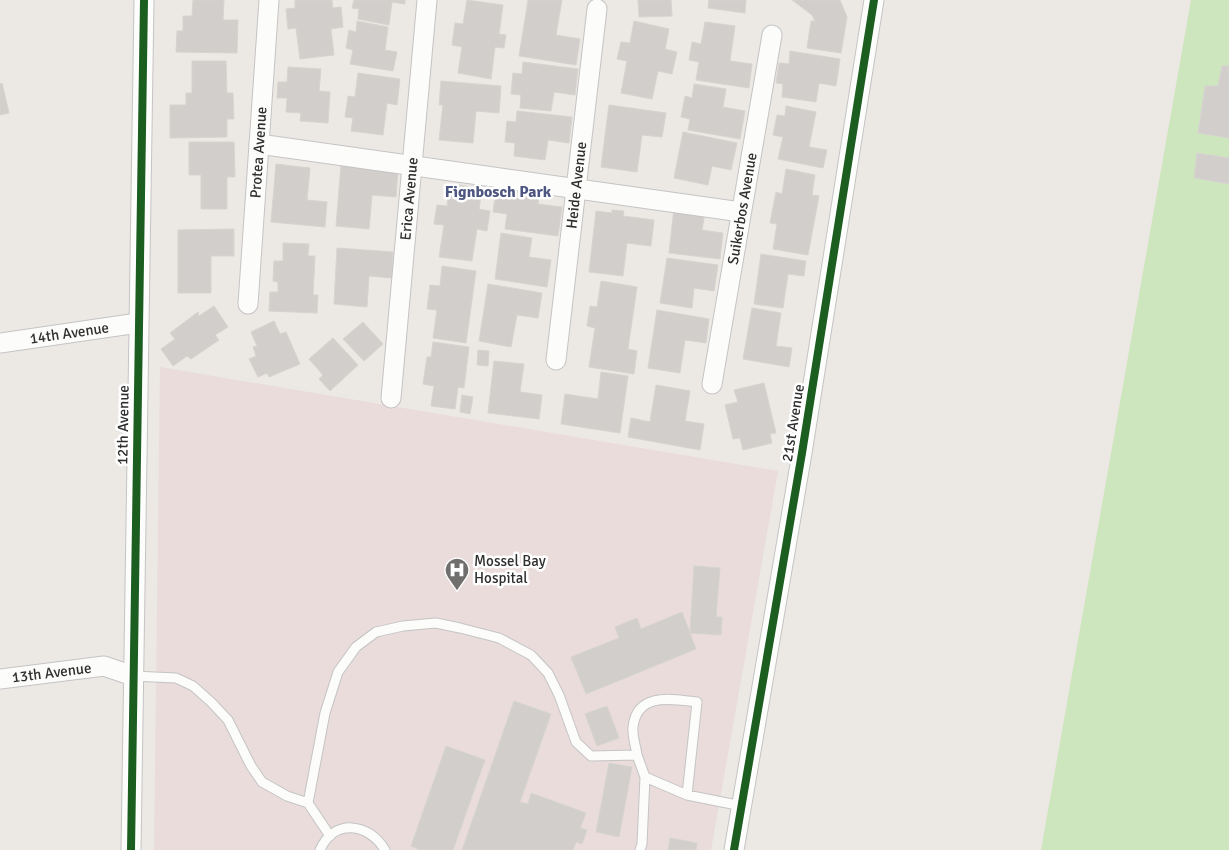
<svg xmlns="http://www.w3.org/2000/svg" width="1229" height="850" font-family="Signika,sans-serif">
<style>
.medical{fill:#e9dcdb}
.green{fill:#cee6be}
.building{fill:#d1cecb;stroke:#d7d4d0}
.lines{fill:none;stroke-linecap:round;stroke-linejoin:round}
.service-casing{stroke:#c5c4c5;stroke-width:11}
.minor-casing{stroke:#c5c4c5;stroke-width:21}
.service{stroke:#fcfcfb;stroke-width:9}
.minor{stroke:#fcfcfb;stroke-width:19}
.cycleway-casing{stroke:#fff;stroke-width:11}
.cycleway{stroke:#1b5e20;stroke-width:8}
.labels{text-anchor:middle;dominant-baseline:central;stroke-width:5;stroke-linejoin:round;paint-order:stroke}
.street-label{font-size:15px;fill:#2e2e2e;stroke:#fff}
.poi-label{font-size:15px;fill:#2e2e2e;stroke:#fff;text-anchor:start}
.neighbourhood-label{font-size:16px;font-weight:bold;fill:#4d5680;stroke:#fff}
</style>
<rect width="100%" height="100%" fill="#ece8e4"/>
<!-- medical -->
<path class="medical" d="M 160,367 L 778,471 L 711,850 L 154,850 Z"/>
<!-- green -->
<path class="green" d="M 1191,0 L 1229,0 L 1229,850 L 1041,850 Z"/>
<!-- building -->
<path class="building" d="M 193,0 L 224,0 L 223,20 L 238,20 L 237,53 L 176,52 L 177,31 L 183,31 L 183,16 L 192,16 Z
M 295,0 L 332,0 L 333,8 L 341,7 L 343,27 L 331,29 L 334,55 L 300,59 L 296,28 L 288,29 L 286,9 L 295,8 Z
M 354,0 L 405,0 L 405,4 L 392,2 L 389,25 L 358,19 L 359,9 L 352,8 Z
M 467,0 L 503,5 L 499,34 L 506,35 L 504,48 L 495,47 L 491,79 L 458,73 L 462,47 L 452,45 L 455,23 L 463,24 Z
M 528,0 L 562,0 L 556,35 L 580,39 L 576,65 L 519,56 Z
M 638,0 L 671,0 L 672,16 L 639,17 Z
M 709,0 L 746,0 L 745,13 L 708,8 Z
M 792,0 L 840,0 L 847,17 L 841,53 L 807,48 L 811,21 L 815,21 L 812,15 Z
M 357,21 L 388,27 L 385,50 L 397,52 L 393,71 L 350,64 L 353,50 L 346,48 L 349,30 L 356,32 Z
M 634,21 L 669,29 L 665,49 L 677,52 L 672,74 L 658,71 L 652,99 L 621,93 L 627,61 L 617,59 L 621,42 L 630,43 Z
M 705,22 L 735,26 L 730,61 L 752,64 L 749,88 L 696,80 L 699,62 L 689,60 L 692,42 L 701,44 Z
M 790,51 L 840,59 L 836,86 L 819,83 L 816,102 L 782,97 L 783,84 L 776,83 L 779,63 L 789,64 Z
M 192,61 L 226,61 L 227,93 L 233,93 L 234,119 L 227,119 L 227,137 L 170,138 L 170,105 L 186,105 L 186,93 L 192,93 Z
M 523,62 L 578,69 L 575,95 L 554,92 L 551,111 L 520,108 L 521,95 L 511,94 L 513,73 L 522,74 Z
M 1222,66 L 1229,66 L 1229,138 L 1198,133 L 1205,86 L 1218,86 Z
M 288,67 L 321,69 L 319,91 L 330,92 L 328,123 L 300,121 L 301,113 L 286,112 L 287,98 L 277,98 L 278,82 L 287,82 Z
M 358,73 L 400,79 L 397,105 L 387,103 L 383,135 L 351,131 L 353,118 L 345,117 L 348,96 L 355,97 Z
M 441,81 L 501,86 L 499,113 L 476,111 L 473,143 L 439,140 L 443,105 L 439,105 Z
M 2,83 L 9,113 L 0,115 L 0,84 Z
M 694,84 L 726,89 L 723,107 L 745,111 L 740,139 L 688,130 L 690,119 L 681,117 L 685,96 L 692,98 Z
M 609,105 L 666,113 L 662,137 L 642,135 L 637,172 L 601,167 Z
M 786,106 L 816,112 L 809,147 L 827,150 L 823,168 L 778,159 L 783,137 L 773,135 L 777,115 L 785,116 Z
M 517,111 L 572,117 L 569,143 L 548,140 L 545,160 L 514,156 L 515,143 L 505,142 L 507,121 L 516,122 Z
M 683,132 L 737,143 L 731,170 L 712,166 L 708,185 L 674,178 Z
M 189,142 L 234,142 L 235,177 L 227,177 L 227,209 L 201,209 L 201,175 L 189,175 Z
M 1197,153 L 1229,158 L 1229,184 L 1194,178 Z
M 276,164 L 310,168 L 307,200 L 327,202 L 325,227 L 271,222 Z
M 341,165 L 398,170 L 396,197 L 372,195 L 369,229 L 336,226 Z
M 786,169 L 815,175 L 812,195 L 819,196 L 808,255 L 773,249 L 777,224 L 770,223 L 776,192 L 782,194 Z
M 450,184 L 482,188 L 479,209 L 490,211 L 487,231 L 477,229 L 472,261 L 439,257 L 444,225 L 434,224 L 437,205 L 447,206 Z
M 509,185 L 540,189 L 538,204 L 562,207 L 558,236 L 505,229 L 507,214 L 493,212 L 495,197 L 507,198 Z
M 674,208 L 705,212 L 702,230 L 723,233 L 720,259 L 669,253 Z
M 612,210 L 624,211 L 623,216 L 654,220 L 651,246 L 627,243 L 623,276 L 589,272 L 596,211 L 612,213 Z
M 234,229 L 234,256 L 211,256 L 211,293 L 178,293 L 178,230 Z
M 501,233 L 532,238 L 529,257 L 551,260 L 547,287 L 495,279 Z
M 283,243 L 309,244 L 308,256 L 315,256 L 313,295 L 318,295 L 317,313 L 269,311 L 270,292 L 278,292 L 278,282 L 273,281 L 274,261 L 283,261 Z
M 337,248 L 393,252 L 392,278 L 369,276 L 367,307 L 334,304 Z
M 761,254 L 806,261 L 804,276 L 788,274 L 783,308 L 754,304 Z
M 667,258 L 718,265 L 714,291 L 694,288 L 692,308 L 660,303 Z
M 442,266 L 476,271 L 466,343 L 433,338 L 437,310 L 427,309 L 430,285 L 440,286 Z
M 601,281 L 637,287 L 628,349 L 637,351 L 634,374 L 589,367 L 595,328 L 587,326 L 590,306 L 597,307 Z
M 488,284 L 542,293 L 538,318 L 517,315 L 511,347 L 479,341 Z
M 214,306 L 228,327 L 215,335 L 219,340 L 191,359 L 187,356 L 173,366 L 161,349 L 175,339 L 170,333 L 198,312 L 199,316 Z
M 752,308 L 781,313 L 776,346 L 792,348 L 789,367 L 743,359 Z
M 657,310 L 709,319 L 706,343 L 685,340 L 680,373 L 648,368 Z
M 274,321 L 280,334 L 286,332 L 300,364 L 269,377 L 267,373 L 258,377 L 249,359 L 256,356 L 253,347 L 257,346 L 251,332 Z
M 363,322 L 383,344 L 364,361 L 343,339 Z
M 333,338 L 358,365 L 330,391 L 319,379 L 323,375 L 309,359 Z
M 433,342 L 469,347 L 464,388 L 458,387 L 455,409 L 431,406 L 434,386 L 423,384 L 427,357 L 431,357 Z
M 478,350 L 489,351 L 488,366 L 477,365 Z
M 494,361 L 524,364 L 520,392 L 542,395 L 539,419 L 488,413 Z
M 601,372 L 628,376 L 620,433 L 561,424 L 565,394 L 598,399 Z
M 764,383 L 776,433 L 770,434 L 772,443 L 743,450 L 740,438 L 733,439 L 725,405 L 738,402 L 734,390 Z
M 656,385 L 690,391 L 685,421 L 704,424 L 700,450 L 628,437 L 631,418 L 650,422 Z
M 462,395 L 473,397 L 470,414 L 460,412 Z
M 694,566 L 720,568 L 716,617 L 722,617 L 721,635 L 690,633 Z
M 682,612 L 696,649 L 586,694 L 571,657 L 619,638 L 615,627 L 637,618 L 641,629 Z
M 514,701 L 551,714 L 520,802 L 528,804 L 531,793 L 586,813 L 580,828 L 587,830 L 582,844 L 576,842 L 573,850 L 462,850 Z
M 607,706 L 619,738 L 597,746 L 585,714 Z
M 446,746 L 485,760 L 453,850 L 420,850 L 411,846 Z
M 609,763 L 632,767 L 619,837 L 596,832 Z
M 670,838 L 697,843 L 696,850 L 668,850 Z"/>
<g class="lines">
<defs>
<path id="service" d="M 133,676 L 176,678 L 193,686 L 211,702 L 228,720 L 251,766 L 262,782 L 287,796 L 308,803 L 330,836
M 637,755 C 636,747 632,736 633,727 C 637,692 671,699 697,702 L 687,795
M 308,803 L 325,713 L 338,672 L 356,647 L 376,632 L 403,626 L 436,623 L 460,628 L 499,638 L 531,655 L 548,673 L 559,695 L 576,742 L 591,756 L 637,755 L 645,777 L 687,795 L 742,806
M 320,850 C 334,818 369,823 385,850
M 640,850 L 642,844 L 645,777"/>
<g id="minor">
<path d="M 259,144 L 741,212"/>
<path id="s1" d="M 248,304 L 269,0"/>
<path id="s2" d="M 0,343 L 138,323"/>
<path id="s3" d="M 556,360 L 597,9"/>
<path id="s4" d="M 712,384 L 772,35"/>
<path id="s5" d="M 391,398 L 427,0"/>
<path id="s6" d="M 0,679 L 104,666 L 133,676"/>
<path d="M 131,850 L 144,0"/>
<path d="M 734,850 L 802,453 L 874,0"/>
</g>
</defs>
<!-- service casing -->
<use href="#service" class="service-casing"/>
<!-- minor casing -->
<use href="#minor" class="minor-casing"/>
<!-- service -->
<use href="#service" class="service"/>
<!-- minor -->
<use href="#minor" class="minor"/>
<defs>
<path id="cycleway" d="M 131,850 L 144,0
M 734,850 L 802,453 L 874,0"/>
</defs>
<!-- cycleway casing -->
<use href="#cycleway" class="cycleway-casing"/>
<!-- cycleway -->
<use href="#cycleway" class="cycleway"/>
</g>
<!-- icons -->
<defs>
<symbol id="hospital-pin" viewBox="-11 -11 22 30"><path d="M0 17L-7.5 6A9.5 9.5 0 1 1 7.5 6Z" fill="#706f6e" stroke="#fff"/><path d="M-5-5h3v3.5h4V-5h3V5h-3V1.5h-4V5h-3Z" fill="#fff"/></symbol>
</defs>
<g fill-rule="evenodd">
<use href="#hospital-pin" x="443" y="556" width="28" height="38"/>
</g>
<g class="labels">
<!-- street labels -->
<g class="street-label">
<text stroke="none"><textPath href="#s1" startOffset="152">Protea Avenue</textPath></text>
<text stroke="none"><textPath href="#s3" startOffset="176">Heide Avenue</textPath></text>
<text stroke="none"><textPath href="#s5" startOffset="200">Erica Avenue</textPath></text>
<text stroke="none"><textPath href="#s4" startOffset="178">Suikerbos Avenue</textPath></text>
<text stroke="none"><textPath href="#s2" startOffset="70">14th Avenue</textPath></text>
<text transform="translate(793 423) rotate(-81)">21st Avenue</text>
<text transform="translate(123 425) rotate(-89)">12th Avenue</text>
<text stroke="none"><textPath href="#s6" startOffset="52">13th Avenue</textPath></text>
</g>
<!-- poi labels -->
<g class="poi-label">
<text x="474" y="561">Mossel Bay<tspan x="474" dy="17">Hospital</tspan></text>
</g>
<!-- neighbourhood labels -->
<g class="neighbourhood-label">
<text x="498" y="192">Fignbosch Park</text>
</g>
</g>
</svg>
